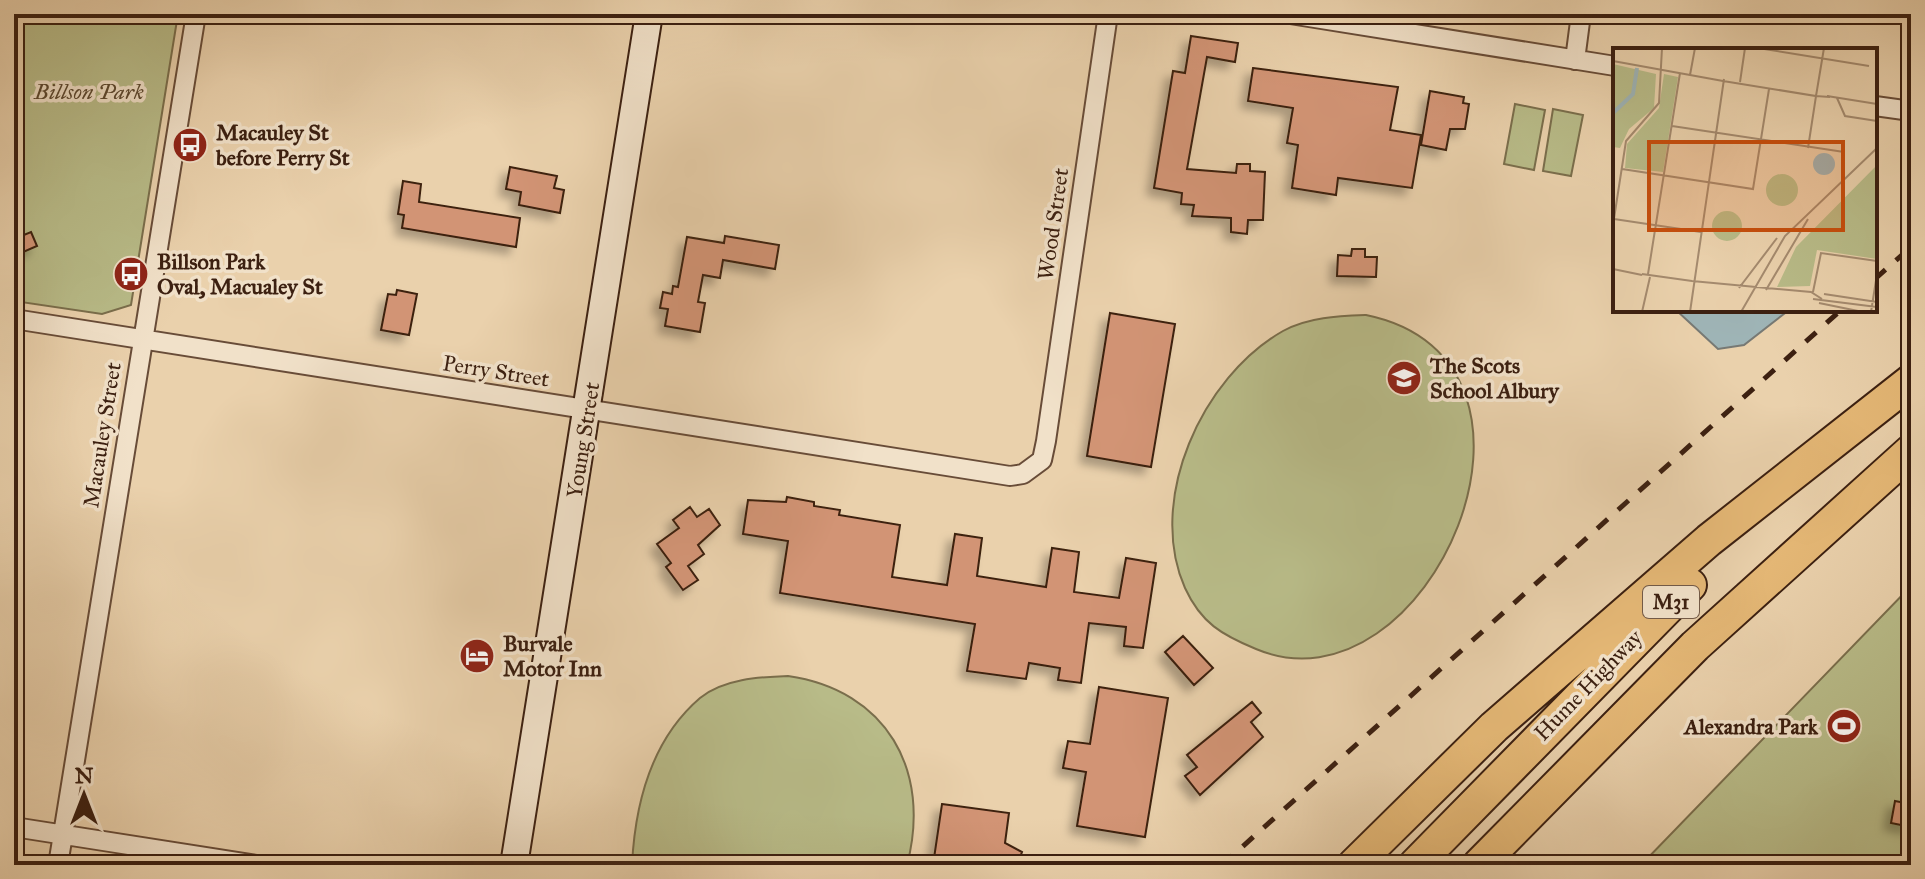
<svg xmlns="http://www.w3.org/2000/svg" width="1925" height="879" font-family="'IM FELL Great Primer',serif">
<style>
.green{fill:#b8bb88;stroke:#7a6e4c;stroke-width:2}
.water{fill:#9eb4b6;stroke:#777974;stroke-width:2}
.building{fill:#d29474;stroke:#3c2011;stroke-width:2;filter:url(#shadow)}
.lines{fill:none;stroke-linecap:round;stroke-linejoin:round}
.street-casing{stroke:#684c38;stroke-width:22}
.secondary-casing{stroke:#3c2011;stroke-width:30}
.highway-casing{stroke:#3c2011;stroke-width:36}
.street{stroke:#f1e1c9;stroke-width:18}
.secondary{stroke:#f1e1c9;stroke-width:26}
.highway{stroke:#e5b876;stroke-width:32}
.rail{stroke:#3c2011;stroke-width:5;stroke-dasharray:14 14;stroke-linecap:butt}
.labels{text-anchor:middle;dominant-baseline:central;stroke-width:7;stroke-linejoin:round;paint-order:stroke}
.shield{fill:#f1e1c9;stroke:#725a48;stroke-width:2}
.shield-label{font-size:20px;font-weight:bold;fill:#3c2011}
.park-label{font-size:22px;font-style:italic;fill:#5b472f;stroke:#f1e1c9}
.poi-label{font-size:22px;font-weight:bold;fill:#3c2011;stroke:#f1e1c9;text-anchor:start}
.street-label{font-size:22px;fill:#3c2011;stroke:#f1e1c9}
.inset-river{fill:none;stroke:#9eb4b6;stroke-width:4}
.inset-road{fill:none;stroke:#a48a6e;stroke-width:2}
.view{fill:#c64e0d;fill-opacity:0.15;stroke:#c64e0d;stroke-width:4}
.inset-edge{fill:none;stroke:#3c2011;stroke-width:4}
</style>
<defs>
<filter id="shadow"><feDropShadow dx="-7" dy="7" stdDeviation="4" flood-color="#0004"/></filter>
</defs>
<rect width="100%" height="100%" fill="#ead1ac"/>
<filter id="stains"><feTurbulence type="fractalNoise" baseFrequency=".0025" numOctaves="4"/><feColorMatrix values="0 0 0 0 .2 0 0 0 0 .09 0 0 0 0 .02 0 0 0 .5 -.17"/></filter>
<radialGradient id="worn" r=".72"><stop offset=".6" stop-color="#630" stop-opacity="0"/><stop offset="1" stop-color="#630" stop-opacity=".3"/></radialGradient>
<!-- green -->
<path class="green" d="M 14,14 L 178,14 L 131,305 L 102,314 L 14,301 Z
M 1515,104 L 1545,110 L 1534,170 L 1504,164 Z
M 1553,109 L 1583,115 L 1571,176 L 1543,171 Z
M 1366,315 C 1586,360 1428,721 1256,649 C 1222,635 1201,623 1185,588 C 1146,500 1202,377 1283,331 C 1308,317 1339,316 1366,315 Z
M 1911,586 L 1911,865 L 1641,865 Z
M 788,676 C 886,690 932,770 907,865 L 632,865 C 635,804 651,740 700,698 C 723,679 759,677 788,676 Z"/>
<!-- water -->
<path class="water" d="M 1676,310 L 1789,310 L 1744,345 L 1718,349 Z"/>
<!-- building -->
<path class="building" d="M 1191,36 L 1238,43 L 1235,62 L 1207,57 L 1187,169 L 1236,173 L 1237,164 L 1250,164 L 1250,171 L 1265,172 L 1263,220 L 1248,220 L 1247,234 L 1231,232 L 1231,218 L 1192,216 L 1194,205 L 1181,204 L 1182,193 L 1154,188 L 1173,71 L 1185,73 Z
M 1253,68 L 1398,87 L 1390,130 L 1421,135 L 1412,188 L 1338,178 L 1336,195 L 1292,188 L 1298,145 L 1287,143 L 1293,108 L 1248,101 Z
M 1430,91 L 1464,97 L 1463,103 L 1469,104 L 1465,129 L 1450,129 L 1446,150 L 1421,145 Z
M 510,167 L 557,176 L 554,188 L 564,190 L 560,213 L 519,205 L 521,192 L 506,189 Z
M 403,181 L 421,184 L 419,202 L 520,218 L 516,247 L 402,228 L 404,215 L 398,214 Z
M 31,232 L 37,246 L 14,256 L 14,239 Z
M 725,236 L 779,245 L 775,269 L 723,260 L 720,278 L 703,275 L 698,302 L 705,303 L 700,332 L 665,326 L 668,309 L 660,308 L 663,292 L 672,294 L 673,286 L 678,287 L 687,237 L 724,243 Z
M 1352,249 L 1365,249 L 1365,257 L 1377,257 L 1376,277 L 1337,276 L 1338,255 L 1351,256 Z
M 397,290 L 417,294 L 409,335 L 381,330 L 388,294 L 396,295 Z
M 1110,313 L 1175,324 L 1151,467 L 1087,456 Z
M 787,497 L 814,502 L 814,506 L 840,510 L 839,515 L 900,525 L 892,577 L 947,585 L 955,534 L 982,538 L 977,576 L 1046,587 L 1052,548 L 1079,552 L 1074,592 L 1119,598 L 1126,558 L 1156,563 L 1143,648 L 1124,646 L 1126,627 L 1089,623 L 1081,683 L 1058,680 L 1060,668 L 1029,663 L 1026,679 L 967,671 L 975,624 L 780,593 L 788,541 L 743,534 L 748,500 L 786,502 Z
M 690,507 L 697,517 L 709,509 L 720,525 L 698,545 L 704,554 L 688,566 L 698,580 L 683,590 L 666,567 L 671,563 L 657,544 L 679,528 L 673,520 Z
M 1183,636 L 1213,668 L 1194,685 L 1165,652 Z
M 1099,687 L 1168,698 L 1145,837 L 1077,826 L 1086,772 L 1063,768 L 1068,741 L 1090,744 Z
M 1252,702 L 1261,713 L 1251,722 L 1263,737 L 1200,795 L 1185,776 L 1197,767 L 1187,755 Z
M 1895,801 L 1911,804 L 1911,827 L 1891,823 Z
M 942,804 L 1009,813 L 1005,843 L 1022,852 L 1017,865 L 933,865 Z"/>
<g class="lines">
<defs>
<path id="street" d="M 1290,14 L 1615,66
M 1575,60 L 1581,14
M 1875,106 L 1911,111
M 14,319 L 1010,476 L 1023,474 L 1042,460 L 1046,441 L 1108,14
M 14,827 L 257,865
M 58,865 L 196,14"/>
<path id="secondary" d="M 514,865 L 649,14"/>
<path id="highway" d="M 1354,865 L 1494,727 L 1709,540 L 1911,381
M 1415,865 L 1690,585
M 1479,865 L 1695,646 L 1911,451"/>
</defs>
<!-- street casing -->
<use href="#street" class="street-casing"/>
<!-- secondary casing -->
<use href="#secondary" class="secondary-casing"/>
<!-- highway casing -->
<use href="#highway" class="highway-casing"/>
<!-- street -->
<use href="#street" class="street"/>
<!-- secondary -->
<use href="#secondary" class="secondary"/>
<!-- highway -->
<use href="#highway" class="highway"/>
<!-- rail -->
<path class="rail" d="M 1875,279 L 1911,247
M 1222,865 L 1841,310"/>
</g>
<!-- icons -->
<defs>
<symbol id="bus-disc" viewBox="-11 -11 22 22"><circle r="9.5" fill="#8f2418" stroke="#f1e1c9"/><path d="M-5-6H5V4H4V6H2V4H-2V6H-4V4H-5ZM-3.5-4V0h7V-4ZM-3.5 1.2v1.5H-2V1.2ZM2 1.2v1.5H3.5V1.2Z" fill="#fff"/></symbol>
<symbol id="school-disc" viewBox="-11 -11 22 22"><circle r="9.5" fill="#8f2418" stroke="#f1e1c9"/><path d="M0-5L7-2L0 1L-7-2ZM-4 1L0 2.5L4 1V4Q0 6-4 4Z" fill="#fff"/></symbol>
<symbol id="hotel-disc" viewBox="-11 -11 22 22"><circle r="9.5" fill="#8f2418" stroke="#f1e1c9"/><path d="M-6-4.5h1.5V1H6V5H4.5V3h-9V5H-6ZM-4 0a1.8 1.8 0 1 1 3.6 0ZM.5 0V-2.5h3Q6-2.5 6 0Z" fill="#fff"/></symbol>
<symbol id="stadium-disc" viewBox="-11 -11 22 22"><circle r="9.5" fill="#8f2418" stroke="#f1e1c9"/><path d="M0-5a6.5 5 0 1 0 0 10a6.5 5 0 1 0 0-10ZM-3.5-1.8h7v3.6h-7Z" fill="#fff"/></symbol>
</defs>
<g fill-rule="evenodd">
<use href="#bus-disc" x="170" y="125" width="40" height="40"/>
<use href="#bus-disc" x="111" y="254" width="40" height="40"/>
<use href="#school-disc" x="1384" y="358" width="40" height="40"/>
<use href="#hotel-disc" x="457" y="636" width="40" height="40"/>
<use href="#stadium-disc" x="1824" y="706" width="40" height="40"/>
</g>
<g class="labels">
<!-- shield labels -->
<rect class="shield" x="1643" y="586" width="56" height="32" rx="6"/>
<g class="shield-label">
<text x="1671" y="602">M31</text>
</g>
<!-- park labels -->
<g class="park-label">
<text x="89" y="91">Billson Park</text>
</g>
<!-- poi labels -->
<g class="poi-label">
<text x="216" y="132">Macauley St<tspan x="216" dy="25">before Perry St</tspan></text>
<text x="157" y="261">Billson Park<tspan x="157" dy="25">Oval, Macualey St</tspan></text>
<text x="1430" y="365">The Scots<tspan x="1430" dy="25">School Albury</tspan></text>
<text x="503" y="643">Burvale<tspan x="503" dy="25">Motor Inn</tspan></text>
<text x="1818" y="726" text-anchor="end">Alexandra Park</text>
</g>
<!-- street labels -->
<g class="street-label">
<text transform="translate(1053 224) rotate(-82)">Wood Street</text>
<text transform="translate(496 371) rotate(9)">Perry Street</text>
<text transform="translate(102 435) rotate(-81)">Macauley Street</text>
<text transform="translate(583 440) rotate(-81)">Young Street</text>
<text transform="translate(1588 685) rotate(-46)">Hume Highway</text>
</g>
</g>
<!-- overview -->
<g transform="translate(1613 48)">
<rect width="264" height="264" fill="#ead1ac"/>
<path d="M 0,16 L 43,26 L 41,60 L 16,81 L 7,100 L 0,99 ZM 51,26 L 65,29 L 50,124 L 12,120 L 14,96 L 46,60 ZM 264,117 L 264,211 L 204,202 L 197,238 L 164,239 L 183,199 ZM153 142a16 16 0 1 1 32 0a16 16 0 1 1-32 0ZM99 178a15 15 0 1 1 30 0a15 15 0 1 1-30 0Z" fill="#b8bb88"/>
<path d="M200 116a11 11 0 1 1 22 0a11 11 0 1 1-22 0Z" fill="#9eb4b6"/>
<path class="inset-river" d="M 0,65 L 20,46 L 24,20"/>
<path class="inset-road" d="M 145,0 L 256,18M 0,13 L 110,33M 77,27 L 82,0M 110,33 L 203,48 L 211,0M 127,34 L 132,0M 214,48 L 264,56M 224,50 L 232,68 L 264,73M 59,78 L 231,104M 195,100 L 203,48 L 217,49M 9,121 L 140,141 L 156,41M 1,171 L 88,184M 0,177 L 13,93 L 46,55 L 49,0M 0,221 L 29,227M 29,226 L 79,233M 35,226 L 67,25M 79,233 L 198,244 L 209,251M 126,240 L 164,190M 153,242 L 195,171M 200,244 L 208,205 L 264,213M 211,246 L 264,254M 200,251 L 264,259M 206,255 L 250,264M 29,264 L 37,229M 77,264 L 111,31M 128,264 L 172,188 L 264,100M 258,264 L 264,226"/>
<path class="view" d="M 36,94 L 230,94 L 230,182 L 36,182 Z"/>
<rect width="264" height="264" class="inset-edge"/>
</g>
<!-- margin -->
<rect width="1925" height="879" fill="none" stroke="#ead1ac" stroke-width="48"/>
<rect x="16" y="16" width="1893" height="847" fill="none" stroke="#3c2011" stroke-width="4"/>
<rect x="24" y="24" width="1877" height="831" fill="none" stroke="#3c2011" stroke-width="2"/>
<!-- north arrow -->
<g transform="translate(84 795)" stroke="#f1e1c9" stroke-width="6" paint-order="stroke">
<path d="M0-6L14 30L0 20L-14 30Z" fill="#3c2011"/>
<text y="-12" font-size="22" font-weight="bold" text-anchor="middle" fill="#3c2011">N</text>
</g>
<rect width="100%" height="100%" filter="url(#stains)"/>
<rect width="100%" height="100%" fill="url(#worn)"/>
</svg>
